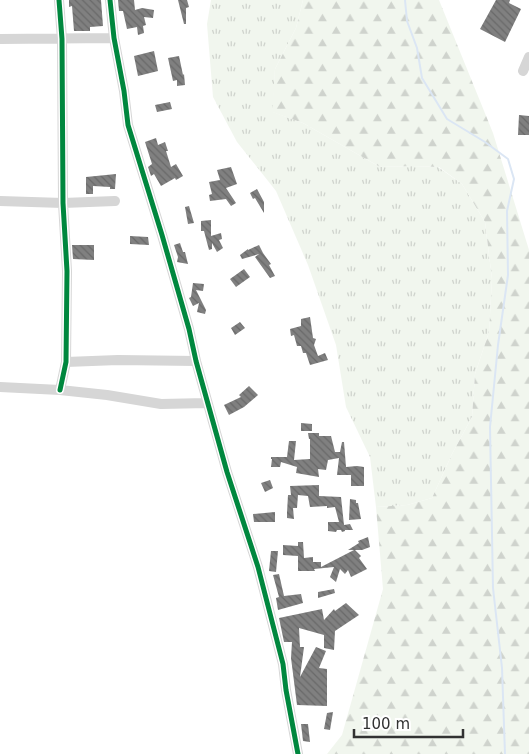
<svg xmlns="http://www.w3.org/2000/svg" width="529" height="754" font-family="'DejaVu Sans',sans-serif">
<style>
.grass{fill:url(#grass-tufts)}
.forest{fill:url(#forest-firs)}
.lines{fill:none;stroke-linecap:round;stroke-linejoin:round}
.stream{stroke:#dbe6f4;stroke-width:2}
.building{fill:url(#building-back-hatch)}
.minor{stroke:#d6d6d6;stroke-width:10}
.cycleway-casing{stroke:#fff;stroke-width:8}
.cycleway{stroke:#00873e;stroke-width:5}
</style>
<defs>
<pattern id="grass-tufts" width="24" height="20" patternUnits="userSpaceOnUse" patternTransform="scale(1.25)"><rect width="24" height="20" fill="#f1f6ee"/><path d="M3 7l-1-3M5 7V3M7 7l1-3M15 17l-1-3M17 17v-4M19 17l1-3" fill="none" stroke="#cfd3cd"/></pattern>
<pattern id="forest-firs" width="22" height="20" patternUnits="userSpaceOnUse" patternTransform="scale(1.25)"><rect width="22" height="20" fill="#f1f6ee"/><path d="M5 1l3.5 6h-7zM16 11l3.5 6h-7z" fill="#cfd3cd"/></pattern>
<pattern id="building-back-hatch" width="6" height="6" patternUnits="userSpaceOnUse" patternTransform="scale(1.25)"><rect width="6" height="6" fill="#808080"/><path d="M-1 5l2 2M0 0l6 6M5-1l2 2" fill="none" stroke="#696969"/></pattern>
</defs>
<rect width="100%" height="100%" fill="#fff"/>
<!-- grass -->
<path class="grass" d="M 211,0 L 303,0 L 296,28 L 275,69 L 273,112 L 303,123 L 380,167 L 413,166 L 438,167 L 462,184 L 485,222 L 492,279 L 489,332 L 475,374 L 472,417 L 452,454 L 432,498 L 407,505 L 376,507 L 370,457 L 346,407 L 336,345 L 308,265 L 276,191 L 237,142 L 213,97 L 207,24 Z"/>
<!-- forest -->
<path class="forest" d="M 303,0 L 439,0 L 493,133 L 529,250 L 529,754 L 327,754 L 342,735 L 383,589 L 376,507 L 407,505 L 432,498 L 452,454 L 472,417 L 475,374 L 489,332 L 492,279 L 485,222 L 462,184 L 439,167 L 413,166 L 380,167 L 303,123 L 272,112 L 275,69 L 296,28 Z"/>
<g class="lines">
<!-- stream -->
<path class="stream" d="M 405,0 L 407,21 L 417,48 L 422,78 L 447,119 L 485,142 L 508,159 L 514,179 L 507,211 L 508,275 L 498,345 L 490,427 L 493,588 L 502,668 L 505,754"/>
</g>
<!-- building -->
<path class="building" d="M 69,0 L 101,0 L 103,26 L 90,27 L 90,31 L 74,31 L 72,6 L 69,7 Z
M 118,0 L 134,0 L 135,10 L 142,8 L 154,10 L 153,18 L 144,17 L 146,25 L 143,26 L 144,33 L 138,35 L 137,27 L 127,29 L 123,11 L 119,11 Z
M 178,0 L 187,0 L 189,7 L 186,8 L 186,24 L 184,24 Z
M 496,0 L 510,0 L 509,3 L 521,9 L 505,42 L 480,29 Z
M 154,51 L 158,71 L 138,76 L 134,56 Z
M 179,56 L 183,75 L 184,74 L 185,85 L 177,86 L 177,80 L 173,81 L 168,58 Z
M 170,102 L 172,109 L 157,112 L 155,105 Z
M 519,115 L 529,116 L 529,135 L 518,135 Z
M 156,138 L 158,145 L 165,142 L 168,151 L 166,151 L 171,167 L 176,164 L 183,176 L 176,180 L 175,178 L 161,186 L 154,174 L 151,176 L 148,167 L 152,164 L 145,142 Z
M 231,167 L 237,184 L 226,188 L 236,203 L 231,206 L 226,199 L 210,201 L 209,195 L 212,194 L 209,182 L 220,180 L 217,170 Z
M 116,174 L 115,189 L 110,189 L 110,187 L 93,186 L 93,194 L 86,194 L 86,177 Z
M 257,189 L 264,202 L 264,213 L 255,198 L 253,199 L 250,193 Z
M 189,206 L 194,223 L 188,224 L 185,207 Z
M 211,220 L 211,236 L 221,233 L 222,239 L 219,240 L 223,248 L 217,252 L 212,243 L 212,249 L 209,250 L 204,231 L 201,231 L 201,221 Z
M 130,236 L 148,237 L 149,245 L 130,244 Z
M 180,243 L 183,252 L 185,252 L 188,264 L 177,262 L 178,257 L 174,245 Z
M 72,245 L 94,245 L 94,260 L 73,259 Z
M 259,245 L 263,253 L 271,264 L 269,265 L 275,276 L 270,278 L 255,257 L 259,254 L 242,259 L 240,255 L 248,249 L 248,250 Z
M 244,269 L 250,277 L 236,287 L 230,279 Z
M 193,283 L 204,284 L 203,291 L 196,290 L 206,310 L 205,314 L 197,312 L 199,303 L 193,306 L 189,298 L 191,297 Z
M 310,317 L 313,338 L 316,339 L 314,345 L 318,356 L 325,353 L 328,360 L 310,365 L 306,353 L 303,353 L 301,346 L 297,346 L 294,335 L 291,336 L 290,329 L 301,326 L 301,319 Z
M 240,322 L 245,328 L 235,335 L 231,328 Z
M 249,386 L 258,395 L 244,407 L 229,415 L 224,405 L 241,397 L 239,395 Z
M 301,423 L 312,424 L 312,431 L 301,431 Z
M 308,433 L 319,433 L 319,436 L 331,436 L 335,452 L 340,452 L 342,442 L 344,442 L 346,467 L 357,466 L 364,467 L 364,486 L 351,486 L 351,475 L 337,475 L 339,458 L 328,460 L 326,470 L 318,469 L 319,477 L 296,473 L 297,467 L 281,462 L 280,467 L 271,467 L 272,459 L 271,459 L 271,457 L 287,457 L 289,441 L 296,441 L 294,460 L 310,459 L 310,439 L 309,439 Z
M 270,480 L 273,488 L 265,492 L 261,483 Z
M 319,485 L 319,496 L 341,497 L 344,525 L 350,524 L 353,530 L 345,530 L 345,531 L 342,532 L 341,530 L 337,530 L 336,532 L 328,531 L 328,522 L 339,522 L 335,507 L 327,508 L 327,506 L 310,507 L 308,496 L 298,495 L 297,508 L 293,508 L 294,519 L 287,518 L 287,513 L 288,495 L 291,495 L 290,486 Z
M 350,499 L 356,500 L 356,503 L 358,503 L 361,519 L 349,520 Z
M 275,512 L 275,522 L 254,522 L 253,514 Z
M 368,537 L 370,547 L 362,550 L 355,550 L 361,556 L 359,558 L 367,569 L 351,577 L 348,570 L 345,574 L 340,569 L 336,582 L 330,577 L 334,567 L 314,569 L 315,571 L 298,571 L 298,556 L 283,555 L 283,545 L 298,546 L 298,542 L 303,542 L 304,558 L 313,557 L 313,562 L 321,562 L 321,567 L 354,550 L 348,550 L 359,543 L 358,541 Z
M 271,551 L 278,551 L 276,572 L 269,571 Z
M 279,574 L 284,596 L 301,594 L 303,603 L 278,610 L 276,598 L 279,597 L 273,575 Z
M 334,589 L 335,593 L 318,598 L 318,592 Z
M 346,603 L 359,615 L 335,631 L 334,650 L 324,648 L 324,635 L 299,628 L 300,647 L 304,647 L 300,677 L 316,647 L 326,651 L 319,668 L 327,669 L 327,706 L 297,705 L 291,658 L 292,642 L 284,642 L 279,618 L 322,609 L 324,620 L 334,609 L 335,611 Z
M 333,712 L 330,730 L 324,729 L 327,713 Z
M 301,724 L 308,724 L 310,742 L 303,741 Z"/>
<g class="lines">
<!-- minor -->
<path class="minor" d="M 59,0 L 62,39 L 63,203 L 67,271 L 66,362 L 60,390
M 110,0 L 114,38 L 124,91 L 128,125 L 162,235 L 189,329 L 196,361 L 227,472 L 258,567 L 283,664 L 286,690 L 298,754
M 0,39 L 114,38
M 523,71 L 529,57
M 0,201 L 63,203 L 115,201
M 66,362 L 118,360 L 196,361
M 0,387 L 60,390 L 107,395 L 161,404 L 207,403"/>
<defs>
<path id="cycleway" d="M 59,0 L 62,39 L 63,203 L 67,271 L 66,362 L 60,390
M 110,0 L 114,38 L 124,91 L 128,125 L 162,235 L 189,329 L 196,361 L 227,472 L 258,567 L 283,664 L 286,690 L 298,754"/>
</defs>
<!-- cycleway casing -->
<use href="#cycleway" class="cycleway-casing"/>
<!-- cycleway -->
<use href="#cycleway" class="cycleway"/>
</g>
<!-- scale -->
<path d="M354 729v8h109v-8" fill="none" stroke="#323232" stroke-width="2.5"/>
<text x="362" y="729" font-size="15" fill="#323232" stroke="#ffffff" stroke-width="4" paint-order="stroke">100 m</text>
</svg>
